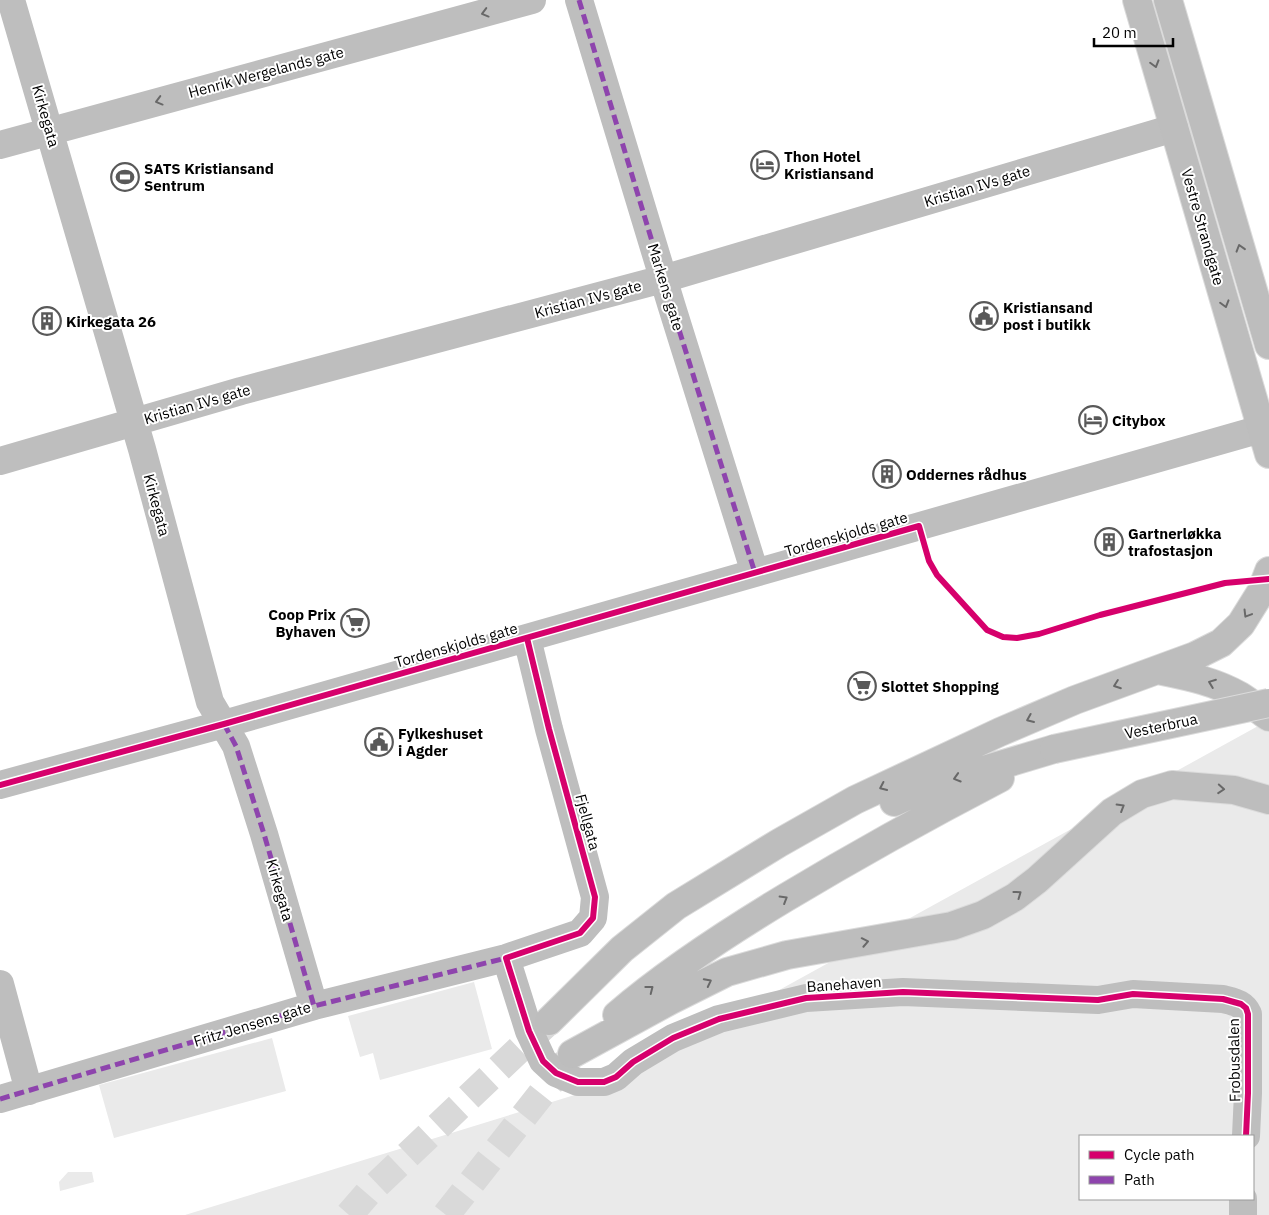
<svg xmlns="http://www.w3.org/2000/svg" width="1269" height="1215" font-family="'IBM Plex Sans',sans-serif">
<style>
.green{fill:#eaeaea;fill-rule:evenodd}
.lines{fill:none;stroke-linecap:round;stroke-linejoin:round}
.highway-tunnel{stroke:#d9d9d9;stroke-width:28;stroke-dasharray:28 14;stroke-linecap:butt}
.major-casing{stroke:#dbdbdb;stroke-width:30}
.highway-casing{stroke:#dbdbdb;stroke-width:30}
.minor{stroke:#bebebe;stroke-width:28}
.major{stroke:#bdbdbd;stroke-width:28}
.highway{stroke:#bdbdbd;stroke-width:28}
.highway-bridge-casing{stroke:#dbdbdb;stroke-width:30;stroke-linecap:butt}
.highway-bridge{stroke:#bdbdbd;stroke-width:28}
.quiet{stroke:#8e44ad;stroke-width:5;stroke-dasharray:10 5;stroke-linecap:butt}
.cycleway-casing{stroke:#fff;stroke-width:9}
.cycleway{stroke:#d6006c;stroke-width:6}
.oneway{stroke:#686868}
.labels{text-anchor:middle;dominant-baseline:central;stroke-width:4;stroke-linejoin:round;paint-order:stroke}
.street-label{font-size:15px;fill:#000;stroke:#fff}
.poi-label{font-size:15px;font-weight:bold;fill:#000;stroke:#fff;text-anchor:start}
</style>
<rect width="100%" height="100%" fill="#fff"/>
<!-- green -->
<path class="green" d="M 1269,720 L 1269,1215 L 185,1215 L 607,1085 ZM 1080,1136 L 1253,1136 L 1253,1199 L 1080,1199 Z
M 474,982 L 492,1049 L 380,1080 L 373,1053 L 360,1057 L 348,1016 Z
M 272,1038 L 286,1091 L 114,1138 L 99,1085 Z
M 68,1172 L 92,1172 L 94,1182 L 60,1191 L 59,1182 Z"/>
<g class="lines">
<!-- highway-tunnel -->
<path class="highway-tunnel" d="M 349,1215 L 368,1193 L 548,1022
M 446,1215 L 572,1055"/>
<defs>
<path id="major" d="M 1137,0 L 1269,454
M 1168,0 L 1269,345"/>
<path id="highway" d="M 1158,670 C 1187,676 1214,681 1240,696 C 1250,702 1259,710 1269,717
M 894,802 L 927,787 L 1054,749
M 617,1015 C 668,971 727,933 785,898 C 855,856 927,816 1000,778
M 549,1021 L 622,949 L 676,906 L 779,843 L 855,800 L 1000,732 L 1075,700 L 1195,656 L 1221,643 L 1241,624 L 1261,592 L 1269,571
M 572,1054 L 671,1000 L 727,972 L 787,955 L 952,926 L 983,915 L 1015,897 L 1037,880 L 1112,812 L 1142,794 L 1172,785 L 1234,790 L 1269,800"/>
</defs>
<!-- major casing -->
<use href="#major" class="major-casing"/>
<!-- highway casing -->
<use href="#highway" class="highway-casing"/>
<!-- minor -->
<path class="minor" d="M 11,0 L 142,449 L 210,702 L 236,746 L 264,834 L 314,1006
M 579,0 L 671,304 L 755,573
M 0,145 L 532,0
M 0,461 L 241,391 L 663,279 L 1174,128
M 0,785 L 224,724 L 1261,429
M 506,958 L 529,1031 L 543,1061 L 556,1073 L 578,1082 L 604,1082 L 616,1077 L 633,1062 L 673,1038 L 719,1019 L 806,998 L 903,992 L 1098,1000 L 1133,994 L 1223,999 C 1234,1002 1243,1003 1248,1014 L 1248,1093 L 1246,1136
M 0,984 L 29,1091
M 0,1099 L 314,1006 L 506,958 L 580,933 L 593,918 L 595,897 L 549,729 L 527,638
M 1243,1215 L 1243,1199"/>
<!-- major -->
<use href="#major" class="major"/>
<!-- highway -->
<use href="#highway" class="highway"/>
<defs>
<path id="highway-bridge" d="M 1054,749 L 1269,703"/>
</defs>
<!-- highway-bridge casing -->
<use href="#highway-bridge" class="highway-bridge-casing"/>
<!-- highway-bridge -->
<use href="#highway-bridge" class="highway-bridge"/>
<!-- quiet -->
<path class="quiet" d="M 579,0 L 671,304 L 755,573
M 224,724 L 236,746 L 264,834 L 314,1006
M 0,1099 L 314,1006 L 506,958"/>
<defs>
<path id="cycleway" d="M 527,638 L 549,729 L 595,897 L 593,918 L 580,933 L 506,958 L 529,1031 L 543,1061 L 556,1073 L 578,1082 L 604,1082 L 616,1077 L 633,1062 L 673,1038 L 719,1019 L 806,998 L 903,992 L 1098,1000 L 1133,994 L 1223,999 L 1241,1004 L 1246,1008 L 1248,1014 L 1248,1093 L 1246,1136
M 0,785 L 224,724 L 919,526 L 929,561 L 937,575 L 987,630 L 1003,637 L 1017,638 L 1039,634 L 1100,615 L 1225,583 L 1269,579"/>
</defs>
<!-- cycleway casing -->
<use href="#cycleway" class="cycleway-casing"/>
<!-- cycleway -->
<use href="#cycleway" class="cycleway"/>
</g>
<!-- one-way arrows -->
<defs><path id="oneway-chevron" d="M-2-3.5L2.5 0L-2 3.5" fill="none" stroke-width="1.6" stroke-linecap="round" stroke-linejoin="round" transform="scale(1.25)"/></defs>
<g class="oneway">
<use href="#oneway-chevron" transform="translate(485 13) rotate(165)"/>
<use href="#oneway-chevron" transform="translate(1155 64) rotate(74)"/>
<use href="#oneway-chevron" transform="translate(159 101) rotate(165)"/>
<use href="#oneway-chevron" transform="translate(1240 248) rotate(-107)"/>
<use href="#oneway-chevron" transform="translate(1225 304) rotate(74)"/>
<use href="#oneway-chevron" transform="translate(1247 614) rotate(121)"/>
<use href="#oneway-chevron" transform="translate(1212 683) rotate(-159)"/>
<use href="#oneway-chevron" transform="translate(1117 685) rotate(160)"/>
<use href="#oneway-chevron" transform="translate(1030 719) rotate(157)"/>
<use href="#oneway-chevron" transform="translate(957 778) rotate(163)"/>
<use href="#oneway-chevron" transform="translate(883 787) rotate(155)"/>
<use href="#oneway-chevron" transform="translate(1221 789) rotate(4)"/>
<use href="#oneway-chevron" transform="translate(1121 807) rotate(-31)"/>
<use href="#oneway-chevron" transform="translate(1018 894) rotate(-36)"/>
<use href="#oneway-chevron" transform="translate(784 899) rotate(-31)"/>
<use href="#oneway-chevron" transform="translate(865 942) rotate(-11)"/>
<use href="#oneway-chevron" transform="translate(708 982) rotate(-27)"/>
<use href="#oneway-chevron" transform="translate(650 989) rotate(-38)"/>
</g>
<!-- icons -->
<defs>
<symbol id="hotel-ring" viewBox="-11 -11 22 22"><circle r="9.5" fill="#fff" stroke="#595959" stroke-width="1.5"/><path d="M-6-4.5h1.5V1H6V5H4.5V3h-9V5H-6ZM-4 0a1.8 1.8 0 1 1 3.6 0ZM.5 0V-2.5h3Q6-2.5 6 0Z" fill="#595959"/></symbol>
<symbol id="stadium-ring" viewBox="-11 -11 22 22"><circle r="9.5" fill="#fff" stroke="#595959" stroke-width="1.5"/><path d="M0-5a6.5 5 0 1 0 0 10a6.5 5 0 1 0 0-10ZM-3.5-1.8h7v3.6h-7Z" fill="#595959"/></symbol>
<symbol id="civic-ring" viewBox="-11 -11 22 22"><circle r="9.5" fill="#fff" stroke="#595959" stroke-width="1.5"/><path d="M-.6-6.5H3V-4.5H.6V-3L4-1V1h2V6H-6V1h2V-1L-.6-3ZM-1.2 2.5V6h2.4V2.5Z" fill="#595959"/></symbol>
<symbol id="building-ring" viewBox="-11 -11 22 22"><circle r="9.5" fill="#fff" stroke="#595959" stroke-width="1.5"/><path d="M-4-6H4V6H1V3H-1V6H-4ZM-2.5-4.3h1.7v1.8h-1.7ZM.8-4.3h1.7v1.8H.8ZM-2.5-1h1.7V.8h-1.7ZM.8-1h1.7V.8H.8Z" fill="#595959"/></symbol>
<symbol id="supermarket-ring" viewBox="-11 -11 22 22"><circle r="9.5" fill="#fff" stroke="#595959" stroke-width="1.5"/><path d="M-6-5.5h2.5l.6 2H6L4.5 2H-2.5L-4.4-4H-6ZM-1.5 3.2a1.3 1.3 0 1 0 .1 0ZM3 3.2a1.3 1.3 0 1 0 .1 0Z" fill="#595959"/></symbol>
</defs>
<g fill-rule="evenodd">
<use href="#hotel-ring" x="749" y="149" width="32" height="32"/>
<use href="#stadium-ring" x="109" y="161" width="32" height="32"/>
<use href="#civic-ring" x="968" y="300" width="32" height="32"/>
<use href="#building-ring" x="31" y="305" width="32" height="32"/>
<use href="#hotel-ring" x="1077" y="404" width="32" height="32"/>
<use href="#building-ring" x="871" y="458" width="32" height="32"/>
<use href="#building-ring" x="1093" y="526" width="32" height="32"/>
<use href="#supermarket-ring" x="339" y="607" width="32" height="32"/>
<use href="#supermarket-ring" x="846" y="670" width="32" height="32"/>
<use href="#civic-ring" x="363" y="726" width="32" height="32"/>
</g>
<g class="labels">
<!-- street labels -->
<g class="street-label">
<text transform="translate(266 72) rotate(-15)">Henrik Wergelands gate</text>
<text transform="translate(46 116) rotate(74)">Kirkegata</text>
<text transform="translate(977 186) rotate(-17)">Kristian IVs gate</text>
<text transform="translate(1203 227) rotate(74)">Vestre Strandgate</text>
<text transform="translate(666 287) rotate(73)">Markens gate</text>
<text transform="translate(588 299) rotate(-15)">Kristian IVs gate</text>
<text transform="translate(197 404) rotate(-16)">Kristian IVs gate</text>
<text transform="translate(157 505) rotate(75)">Kirkegata</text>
<text transform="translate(846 534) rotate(-16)">Tordenskjolds gate</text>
<text transform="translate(456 645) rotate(-16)">Tordenskjolds gate</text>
<text transform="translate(1161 726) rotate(-12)">Vesterbrua</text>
<text transform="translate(588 822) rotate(75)">Fjellgata</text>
<text transform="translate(280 890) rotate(74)">Kirkegata</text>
<text transform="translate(844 984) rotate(-4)">Banehaven</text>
<text transform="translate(252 1024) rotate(-17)">Fritz Jensens gate</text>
<text transform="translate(1234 1060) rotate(-91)">Frobusdalen</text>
</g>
<!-- poi labels -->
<g class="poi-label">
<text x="784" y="156">Thon Hotel<tspan x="784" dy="17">Kristiansand</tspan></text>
<text x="144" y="168">SATS Kristiansand<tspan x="144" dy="17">Sentrum</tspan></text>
<text x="1003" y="307">Kristiansand<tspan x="1003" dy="17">post i butikk</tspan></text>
<text x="66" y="321">Kirkegata 26</text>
<text x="1112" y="420">Citybox</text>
<text x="906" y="474">Oddernes rådhus</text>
<text x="1128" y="533">Gartnerløkka<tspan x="1128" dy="17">trafostasjon</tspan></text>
<text x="336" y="614" text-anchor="end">Coop Prix<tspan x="336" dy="17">Byhaven</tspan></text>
<text x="881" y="686">Slottet Shopping</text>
<text x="398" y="733">Fylkeshuset<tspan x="398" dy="17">i Agder</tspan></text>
</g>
</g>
<!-- legend -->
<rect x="1079" y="1135" width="175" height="65" fill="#ffffff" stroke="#999999"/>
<rect x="1089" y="1151" width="25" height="8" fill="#d6006c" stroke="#999999"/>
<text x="1124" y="1160" font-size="15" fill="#000000">Cycle path</text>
<rect x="1089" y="1176" width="25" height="8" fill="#8e44ad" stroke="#999999"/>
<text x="1124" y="1185" font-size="15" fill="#000000">Path</text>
<!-- scale -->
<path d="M1094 38v8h79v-8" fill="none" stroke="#000000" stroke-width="2.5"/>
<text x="1102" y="38" font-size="15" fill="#000000" stroke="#ffffff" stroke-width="4" paint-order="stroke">20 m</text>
</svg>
